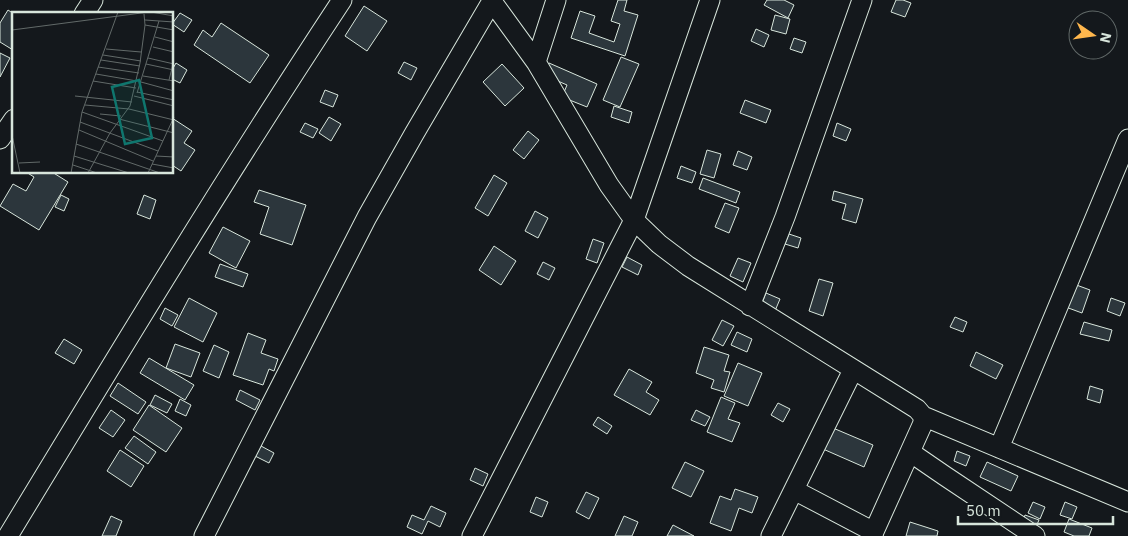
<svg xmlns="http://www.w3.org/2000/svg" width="1128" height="536" font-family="'IBM Plex Sans',sans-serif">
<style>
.building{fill:#2c363c;stroke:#d8e6dc}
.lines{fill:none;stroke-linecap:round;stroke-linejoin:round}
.street-casing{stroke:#d8e6dc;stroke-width:21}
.street{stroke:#14181c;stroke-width:19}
.inset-road{fill:none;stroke:#626a69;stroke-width:1}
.view{fill:#0f766e;fill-opacity:0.15;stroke:#0f766e;stroke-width:2.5}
.inset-edge{fill:none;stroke:#d8e6dc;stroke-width:2.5}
</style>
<rect width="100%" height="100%" fill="#14181c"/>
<!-- building -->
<path class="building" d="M 618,0 L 627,0 L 624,11 L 638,15 L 625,56 L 571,38 L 580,11 L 595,16 L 589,33 L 614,42 L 620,24 L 611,21 Z
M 767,0 L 784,0 L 794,5 L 788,18 L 764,5 Z
M 896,0 L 903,0 L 911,3 L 905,17 L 891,12 Z
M 364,6 L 387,21 L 367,51 L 345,36 Z
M 8,10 L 14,14 L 13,50 L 0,42 L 0,23 Z
M 180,13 L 192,20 L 184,32 L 172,24 Z
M 775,15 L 790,19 L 786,34 L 771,30 Z
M 221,23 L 269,55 L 250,83 L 194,45 L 203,30 L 212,37 Z
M 1108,26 L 1115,28 L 1112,39 L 1108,38 Z
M 756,29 L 769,35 L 764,47 L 751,41 Z
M 794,38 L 806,42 L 802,53 L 790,49 Z
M 0,53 L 10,58 L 0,77 Z
M 621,57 L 639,64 L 620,107 L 603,100 Z
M 404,62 L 417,68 L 411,80 L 398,73 Z
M 176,63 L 187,70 L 180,83 L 172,79 L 172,70 Z
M 549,63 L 597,84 L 587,107 L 562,97 L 567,85 L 544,75 Z
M 502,64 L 524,88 L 505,106 L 483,82 Z
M 325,90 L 338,95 L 333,107 L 320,102 Z
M 745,100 L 771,110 L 766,123 L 740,113 Z
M 614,106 L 632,112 L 629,123 L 611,117 Z
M 329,117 L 341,124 L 331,141 L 319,133 Z
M 172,118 L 192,131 L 184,143 L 195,150 L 181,171 L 172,165 L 172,145 L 174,144 L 172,143 Z
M 305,123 L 318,129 L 313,138 L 300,132 Z
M 837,123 L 851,129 L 846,141 L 833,136 Z
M 528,131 L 539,140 L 524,159 L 513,150 Z
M 707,150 L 721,154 L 714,178 L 700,174 Z
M 738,151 L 752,157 L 747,170 L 733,165 Z
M 681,166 L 696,172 L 692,183 L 677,178 Z
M 26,172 L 52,172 L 68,182 L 39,230 L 0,206 L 13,184 L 26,191 L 34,177 Z
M 494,175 L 507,183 L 488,216 L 475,208 Z
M 703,178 L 740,192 L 736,203 L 699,189 Z
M 259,190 L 306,205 L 292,245 L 260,234 L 269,207 L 254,202 Z
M 834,191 L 863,199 L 856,223 L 842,219 L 846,204 L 832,200 Z
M 61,195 L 69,199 L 64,211 L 55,207 Z
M 144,195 L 156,200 L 150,219 L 137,214 Z
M 725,203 L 739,208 L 729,233 L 715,227 Z
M 535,211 L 548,218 L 538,238 L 525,231 Z
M 223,227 L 250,241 L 236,268 L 209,253 Z
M 789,234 L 801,238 L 798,248 L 785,244 Z
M 593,239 L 604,243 L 597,263 L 586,259 Z
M 494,246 L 516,261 L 501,285 L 479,270 Z
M 627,257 L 642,265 L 638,275 L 622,267 Z
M 738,258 L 751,263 L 743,282 L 730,276 Z
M 543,262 L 555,268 L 549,280 L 537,274 Z
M 220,264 L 248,274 L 243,287 L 215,277 Z
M 819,279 L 833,283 L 823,316 L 809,311 Z
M 1071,283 L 1090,290 L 1082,313 L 1063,306 Z
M 766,293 L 780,299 L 772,318 L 758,313 Z
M 189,298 L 217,313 L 203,342 L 174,327 Z
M 1111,298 L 1125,303 L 1120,316 L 1107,311 Z
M 165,308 L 178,315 L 172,326 L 160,319 Z
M 955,317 L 967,322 L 963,332 L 950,327 Z
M 722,320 L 734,326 L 723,346 L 712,340 Z
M 1084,322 L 1112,330 L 1109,341 L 1080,334 Z
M 737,332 L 752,339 L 747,352 L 731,345 Z
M 248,333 L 266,340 L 261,353 L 278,359 L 274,371 L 269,369 L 263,385 L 233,375 Z
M 64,339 L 82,350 L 74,364 L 55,353 Z
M 175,344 L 200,353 L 191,377 L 166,368 Z
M 214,345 L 229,352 L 219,378 L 203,371 Z
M 704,347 L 729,355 L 724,371 L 730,372 L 724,392 L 711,388 L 714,380 L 696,373 Z
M 976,352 L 1003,365 L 996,379 L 970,366 Z
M 149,358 L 194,385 L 185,400 L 140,373 Z
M 738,363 L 762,373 L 748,406 L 724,396 Z
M 629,369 L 652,382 L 646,392 L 659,400 L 650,415 L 614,395 Z
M 118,383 L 146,402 L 138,414 L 110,396 Z
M 1090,386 L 1103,390 L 1100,403 L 1087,399 Z
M 240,390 L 260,400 L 255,410 L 236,400 Z
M 155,395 L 172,404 L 167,413 L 150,405 Z
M 721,397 L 735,403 L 728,419 L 740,423 L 732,442 L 707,432 Z
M 180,399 L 191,405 L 186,416 L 175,411 Z
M 778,403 L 790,409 L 783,422 L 771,415 Z
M 149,405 L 182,428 L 166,452 L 133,430 Z
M 111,410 L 125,420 L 113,437 L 99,428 Z
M 696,410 L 710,417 L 705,426 L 691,420 Z
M 598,417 L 612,426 L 607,434 L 593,425 Z
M 833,428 L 873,445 L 864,467 L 823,449 Z
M 134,436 L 156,452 L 148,464 L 125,448 Z
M 261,446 L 274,453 L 269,463 L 255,456 Z
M 120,450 L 144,466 L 131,487 L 107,471 Z
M 957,451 L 970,456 L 966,466 L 954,461 Z
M 685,462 L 704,471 L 691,497 L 672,488 Z
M 987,462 L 1018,476 L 1011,491 L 980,477 Z
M 475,468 L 488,474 L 483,486 L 470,480 Z
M 735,489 L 758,497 L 752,513 L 739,508 L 731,531 L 710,523 L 720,496 L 731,500 Z
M 586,492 L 599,498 L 589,519 L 576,512 Z
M 536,497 L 548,502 L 542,517 L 530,512 Z
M 1033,502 L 1045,507 L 1040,519 L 1028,513 Z
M 1065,502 L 1077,507 L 1072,519 L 1060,515 Z
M 431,506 L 446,513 L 440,527 L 428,521 L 422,534 L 407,527 L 412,515 L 424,520 Z
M 1025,515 L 1039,520 L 1033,534 L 1020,529 Z
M 111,516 L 122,521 L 116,536 L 102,536 Z
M 624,516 L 638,522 L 632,536 L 615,536 Z
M 1069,519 L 1092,528 L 1089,536 L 1074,536 L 1064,532 Z
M 910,522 L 938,531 L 937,536 L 906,536 Z
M 673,525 L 694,536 L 667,536 Z"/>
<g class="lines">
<defs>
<path id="street" d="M 491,0 L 536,62 L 609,185 L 634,220 L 659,244 L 688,266 L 917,409 L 923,416 L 1128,502
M 84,14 L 93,0
M 536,62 L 556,0
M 0,139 L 14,119
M 750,306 L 785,217 L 862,0
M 999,448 L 1128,139
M 910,452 L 945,476 L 1035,536
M 794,490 L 874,532
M 8,536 C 117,356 226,176 342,0
M 204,536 L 367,217 L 414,134 L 492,1
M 472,536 L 634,220 L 710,0
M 771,536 L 853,370
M 872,536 L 923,423 L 923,416"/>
</defs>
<!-- street casing -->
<use href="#street" class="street-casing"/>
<!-- street -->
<use href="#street" class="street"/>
</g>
<!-- overview -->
<g transform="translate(12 12)">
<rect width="161" height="161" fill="#14181c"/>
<path class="inset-road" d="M 139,0 L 162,4M 132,2 L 133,13 L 162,18M 133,8 L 162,10M 0,18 L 137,0M 143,25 L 162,30M 141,35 L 162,40M 94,37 L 129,40M 91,43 L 129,49M 136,46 L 162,52M 89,48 L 128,54M 134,52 L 162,58M 86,55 L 127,61M 84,62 L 125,69M 131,64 L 162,69M 157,68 L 161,52M 81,69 L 124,76M 129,70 L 162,79M 125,80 L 162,88M 125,81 L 147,9M 63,84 L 120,90M 122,84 L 162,94M 73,93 L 117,97 L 162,108M 70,100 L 151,129M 88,102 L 109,104M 107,107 L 162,121M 68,110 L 146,139M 67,118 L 141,149M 0,123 L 8,161M 64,132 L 148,161M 62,144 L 117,161M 144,144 L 162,145M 7,151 L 28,150M 140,152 L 162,156M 61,153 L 85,161M 59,161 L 70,100 L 106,0M 76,161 L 98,121 L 118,94 L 128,51 L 133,13M 136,161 L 162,105"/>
<path class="view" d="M 127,68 L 140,126 L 113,132 L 100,75 Z"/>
<rect width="161" height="161" class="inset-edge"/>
</g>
<!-- north arrow -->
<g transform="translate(1093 35) rotate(103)"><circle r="24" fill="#14181c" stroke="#626a69"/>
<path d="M0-4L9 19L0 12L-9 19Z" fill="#ffb74d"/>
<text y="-8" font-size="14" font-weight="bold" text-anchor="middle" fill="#d8e6dc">N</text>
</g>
<!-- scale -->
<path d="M958 516v8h155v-8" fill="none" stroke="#d8e6dc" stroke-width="2.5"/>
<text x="966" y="516" font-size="15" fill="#d8e6dc" stroke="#14181c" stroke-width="4" paint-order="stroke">50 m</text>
</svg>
